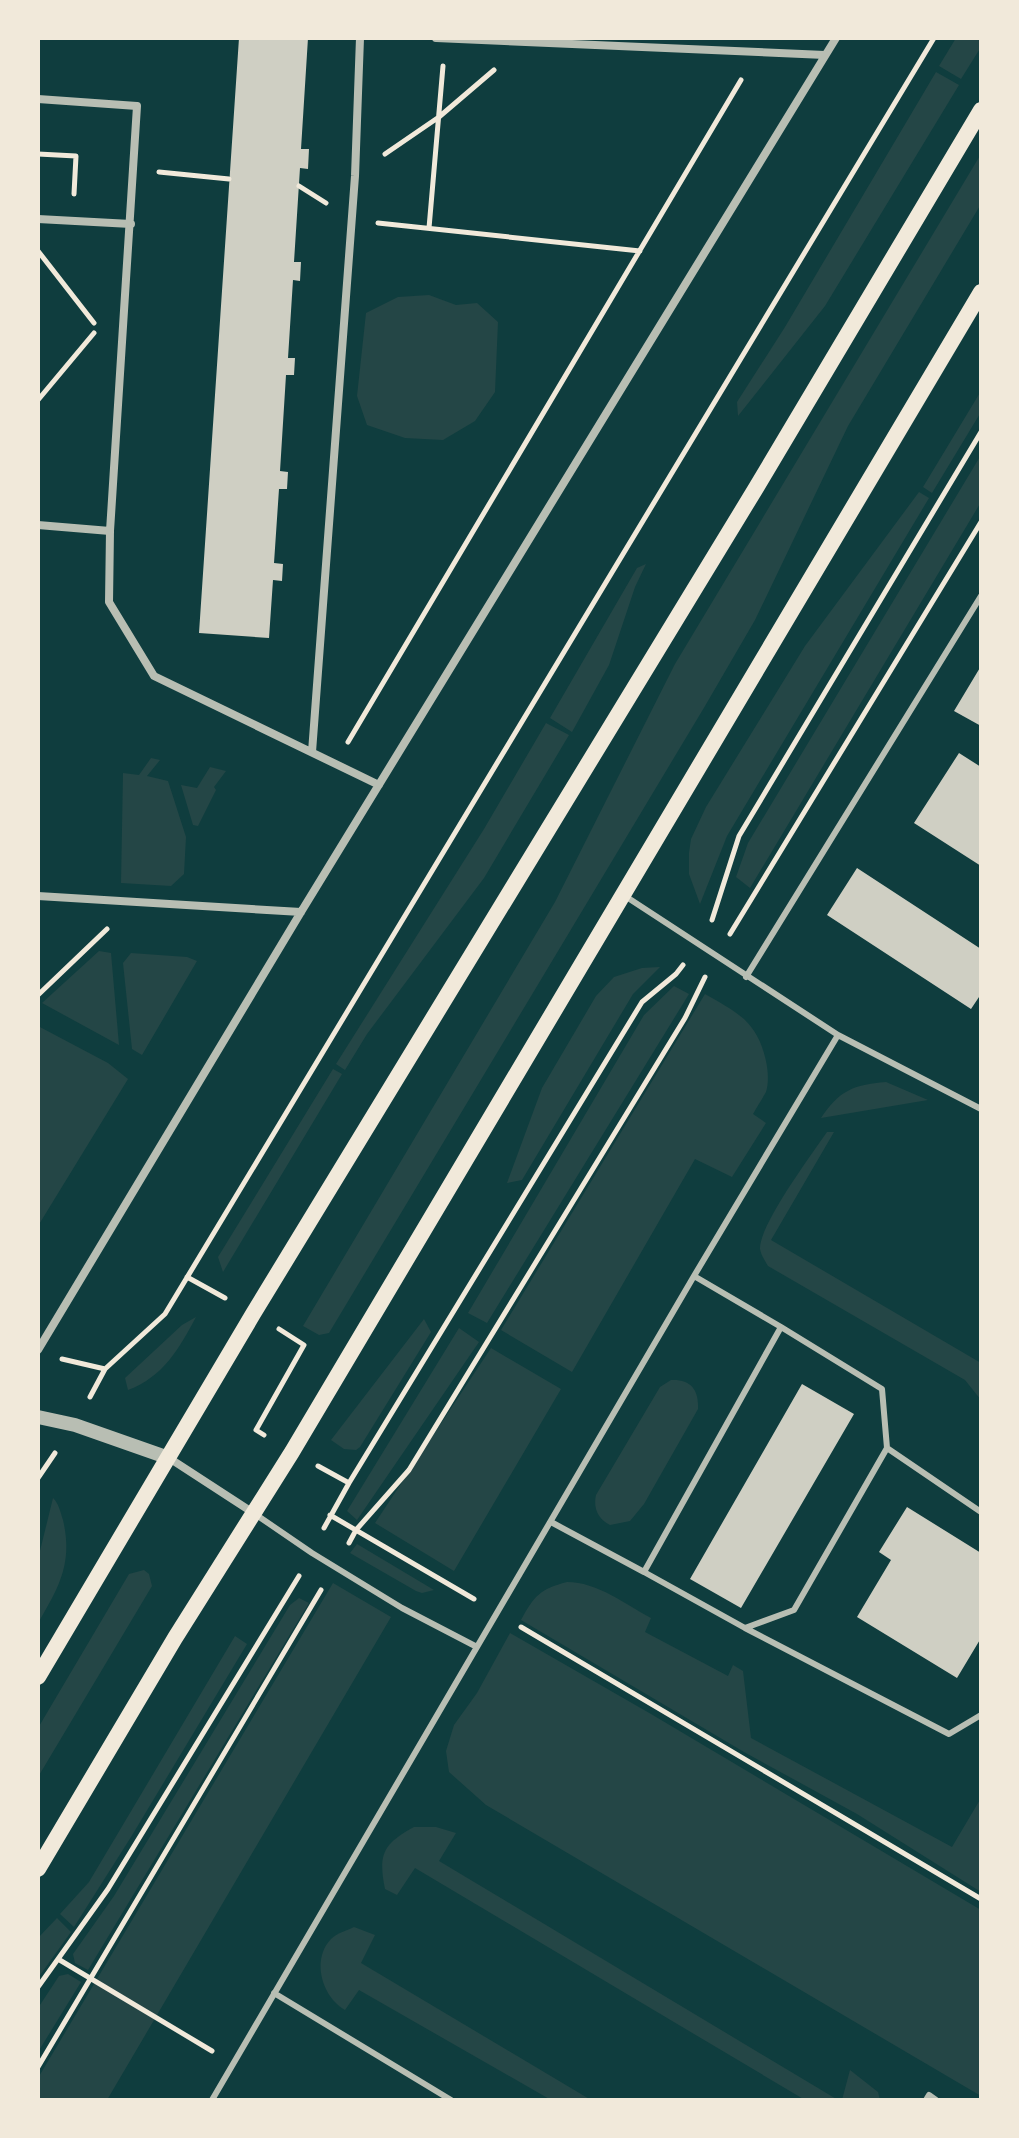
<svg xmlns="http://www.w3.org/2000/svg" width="1019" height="2138" font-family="'Varela Round',sans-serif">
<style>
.green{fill:#244646}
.building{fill:#cfcfc3}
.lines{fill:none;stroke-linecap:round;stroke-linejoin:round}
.path{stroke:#f1e9da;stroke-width:5}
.service{stroke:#b8beb3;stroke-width:6}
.minor{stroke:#b8beb3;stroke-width:8}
.tertiary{stroke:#b8beb3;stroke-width:14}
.secondary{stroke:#f1e9da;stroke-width:16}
</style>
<rect width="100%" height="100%" fill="#0f3d3e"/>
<!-- green -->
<path class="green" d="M 956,38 L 981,38 L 981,47 L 961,79 L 939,66 Z
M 936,72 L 959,85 L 825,306 L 738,416 L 737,402 L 785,327 Z
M 981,154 L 981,204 L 848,426 L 755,620 L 705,706 L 329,1333 L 319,1335 L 303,1326 L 555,902 L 675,664 Z
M 429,295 L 456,305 L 477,303 L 498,322 L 495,392 L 475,421 L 443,440 L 405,438 L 367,425 L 357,396 L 366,313 L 398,297 Z
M 981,391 L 981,412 L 932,493 L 923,487 Z
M 981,455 L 981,502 L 750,888 L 736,877 L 748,843 Z
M 919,492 L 929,498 L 727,836 L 700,904 L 689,874 L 689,853 L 691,839 L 706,807 L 805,646 Z
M 646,564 L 635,587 L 609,665 L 572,732 L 550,718 L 637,568 Z
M 546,723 L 569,735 L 484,878 L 367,1034 L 345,1070 L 336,1064 L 484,829 Z
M 151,758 L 160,760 L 147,776 L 168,781 L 186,837 L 184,874 L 171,886 L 121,883 L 123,773 L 139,775 Z
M 210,767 L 226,771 L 214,787 L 216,790 L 198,826 L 193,825 L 181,785 L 197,788 Z
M 99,951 L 111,953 L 119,1045 L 42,1003 Z
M 131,953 L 187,957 L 197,961 L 142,1055 L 132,1049 L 123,963 Z
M 660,967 L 633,994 L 522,1180 L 507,1183 L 542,1088 L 596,996 L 614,977 L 642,968 Z
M 674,986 L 689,994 L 487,1323 L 468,1313 L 644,1015 Z
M 705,994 C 738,1013 757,1021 766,1061 C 768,1070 769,1083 766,1092 C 762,1099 757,1107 753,1114 L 766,1123 L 732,1177 L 695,1159 L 572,1372 L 501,1330 Z
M 38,1026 L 108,1063 L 128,1079 L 38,1226 Z
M 333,1069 L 342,1074 L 223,1272 L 218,1257 Z
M 886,1082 L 928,1100 L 821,1118 C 840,1090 853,1085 886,1082 Z
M 827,1132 L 834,1132 L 771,1240 L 981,1363 L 981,1400 L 965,1380 L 768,1266 C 765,1261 761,1255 760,1249 C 759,1225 812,1154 827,1132 Z
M 196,1317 C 179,1349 163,1377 128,1390 L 125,1378 L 182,1325 Z
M 424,1319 L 431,1332 L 360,1447 L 356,1450 L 344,1449 L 331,1440 Z
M 459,1328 L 479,1342 L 357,1520 L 347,1511 Z
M 491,1348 L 561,1389 L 454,1571 L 375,1523 Z
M 671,1380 C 691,1379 699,1390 698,1409 L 644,1504 L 630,1521 L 610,1525 C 598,1519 593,1508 596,1495 L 660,1387 Z
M 53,1498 C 59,1504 60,1511 63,1520 C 73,1563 59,1587 38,1623 L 38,1559 Z
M 357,1544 L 434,1590 L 422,1593 L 416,1591 L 350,1553 Z
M 144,1570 L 149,1574 L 152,1586 L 38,1777 L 38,1728 L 129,1574 Z
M 567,1582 C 597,1582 625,1604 651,1618 L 645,1632 L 728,1676 L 733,1665 L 743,1671 L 751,1738 L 952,1847 L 981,1798 L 981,1892 L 857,1814 L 744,1752 L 521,1620 C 534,1596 540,1589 567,1582 Z
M 333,1583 L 391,1617 L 107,2100 L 38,2100 L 38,2078 Z
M 299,1598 L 309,1603 L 88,1970 L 75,1963 L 73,1954 L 114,1896 L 290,1605 Z
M 510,1633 L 651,1714 L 981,1910 L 981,2096 L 486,1805 L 449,1772 L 446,1751 L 454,1725 L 477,1693 Z
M 235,1636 L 247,1644 L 131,1837 L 74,1927 L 60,1914 L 89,1882 Z
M 414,1827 L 436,1827 L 456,1833 L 439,1861 L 838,2100 L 805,2100 L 415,1868 L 397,1895 L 385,1889 C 378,1854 383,1844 414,1827 Z
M 57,1918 L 71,1932 L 38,1978 L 38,1938 Z
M 354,1927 L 375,1935 L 361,1963 L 591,2100 L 551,2100 L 359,1990 L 345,2010 C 322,1997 311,1960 331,1939 C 337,1933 346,1931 354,1927 Z
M 68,1974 L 81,1982 L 38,2052 L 38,2008 L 59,1976 Z
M 850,2070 L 878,2092 L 880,2100 L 842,2100 Z"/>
<!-- building -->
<path class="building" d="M 239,38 L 308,38 L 301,149 L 309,149 L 308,169 L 300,168 L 294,262 L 301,262 L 300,281 L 293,280 L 288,358 L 295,358 L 294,375 L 286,375 L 280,471 L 288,472 L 287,489 L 279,489 L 274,563 L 283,564 L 282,581 L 273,580 L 269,638 L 199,633 Z
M 981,666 L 981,726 L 954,711 Z
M 959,753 L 981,767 L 981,866 L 914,823 Z
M 857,868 L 981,949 L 981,994 L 971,1009 L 827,915 Z
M 802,1384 L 854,1414 L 741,1608 L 690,1579 Z
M 907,1507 L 981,1553 L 981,1638 L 957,1678 L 857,1617 L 891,1560 L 879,1552 Z"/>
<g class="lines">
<!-- path -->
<path class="path" d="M 38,154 L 76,156 L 74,194
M 385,154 L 439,117 L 494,70
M 159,172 L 229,179
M 299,186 L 326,203
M 378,223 L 640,251
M 429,228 L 443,66
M 38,251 L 94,323
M 38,400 L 94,333
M 348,742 L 741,80
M 712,920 L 739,836 L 981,432
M 730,934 L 981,522
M 38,995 L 107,929
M 187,1277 L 225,1298
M 62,1359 L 105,1369
M 90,1397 L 105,1369 L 165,1314 L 934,38
M 264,1435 L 256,1430 L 304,1345 L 279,1329
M 318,1466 L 349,1483
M 38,1478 L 55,1453
M 330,1515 L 474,1599
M 324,1528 L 349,1483 L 642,1002 L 676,974 L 683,965
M 349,1543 L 356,1530 L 409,1470 L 685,1018 L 705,977
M 521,1627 L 981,1899
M 58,1959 L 212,2051
M 38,1987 L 108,1889 L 299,1576
M 38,2067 L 321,1590"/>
<!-- service -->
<path class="service" d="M 746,977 L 981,596
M 838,1035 L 981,1109
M 887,1448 L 981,1512
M 255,1514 L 312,1553 L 402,1608 L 477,1647
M 551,1522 L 644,1572 L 781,1327 L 694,1276
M 644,1572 L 745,1628 L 794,1610 L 887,1448 L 882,1389 L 781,1327
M 745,1628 L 949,1734 L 981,1715
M 274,1993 L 451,2100
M 212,2100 L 694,1276 L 838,1035 L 625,896
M 926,2100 L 929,2095 L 936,2100"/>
<!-- minor -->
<path class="minor" d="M 436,38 L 825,55
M 38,99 L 137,106 L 110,531 L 109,602 L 154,676 L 379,785
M 38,219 L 131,224
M 38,525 L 110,531
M 312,752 L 355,176 L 360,38
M 38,896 L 301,912
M 38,1350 L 301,912 L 836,38
M 169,1458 L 252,1512"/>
<!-- tertiary -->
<path class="tertiary" d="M 38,1417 L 75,1425 L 169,1458"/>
<!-- secondary -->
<path class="secondary" d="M 38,1677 L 253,1314 L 756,488 L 981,110
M 38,1869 L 175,1638 L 292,1452 L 981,292"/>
</g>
<!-- border -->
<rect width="1019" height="2138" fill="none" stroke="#f1e9da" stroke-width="80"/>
</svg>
